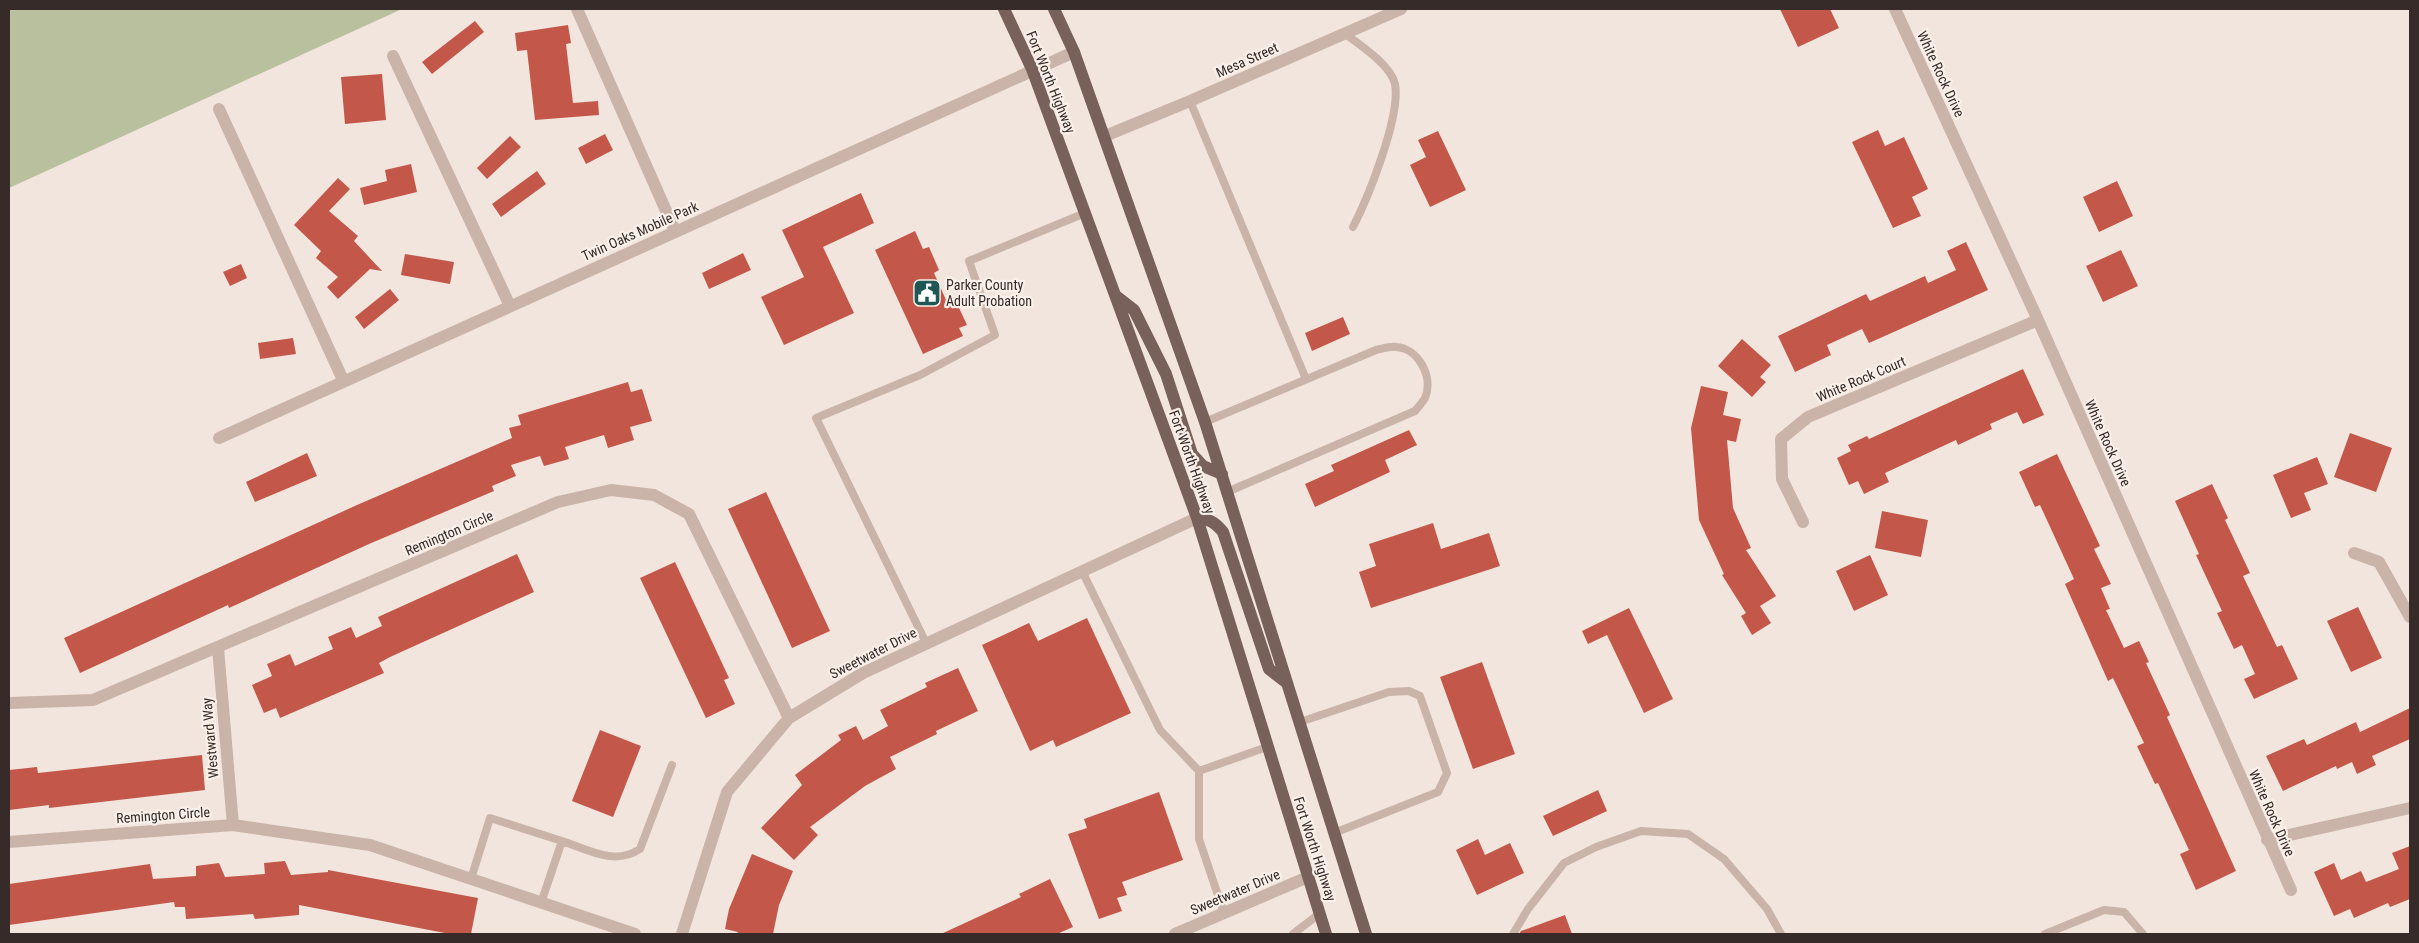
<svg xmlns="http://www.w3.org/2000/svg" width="2419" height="943" font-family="'Roboto Condensed',sans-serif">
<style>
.green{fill:#b9c09d}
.building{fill:#c3584a}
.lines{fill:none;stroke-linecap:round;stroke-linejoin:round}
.service{stroke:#cab4a9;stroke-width:8}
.minor{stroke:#cab4a9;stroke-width:12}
.primary{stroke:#78615a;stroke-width:12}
.labels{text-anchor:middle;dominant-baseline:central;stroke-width:4.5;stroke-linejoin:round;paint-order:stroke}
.street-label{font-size:14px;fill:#372b29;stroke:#f9f0e9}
.poi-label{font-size:14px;fill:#372b29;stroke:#f9f0e9;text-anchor:start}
</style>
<rect width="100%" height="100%" fill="#f2e5dd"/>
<!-- green -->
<path class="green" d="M 9,9 L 402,9 L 9,188 Z"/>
<!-- building -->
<path class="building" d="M 1780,9 L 1830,9 L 1839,28 L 1798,47 Z
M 475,21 L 484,32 L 432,74 L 422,62 Z
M 568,25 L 571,43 L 566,44 L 573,103 L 598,101 L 599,115 L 535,120 L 527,50 L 517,51 L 515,33 Z
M 382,74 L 386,120 L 345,124 L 341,77 Z
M 1878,130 L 1885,146 L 1904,137 L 1928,189 L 1912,197 L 1921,216 L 1893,228 L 1852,142 Z
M 1438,131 L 1466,190 L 1430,207 L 1410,165 L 1426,157 L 1418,140 Z
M 605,134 L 613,150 L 586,164 L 578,148 Z
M 510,136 L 521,147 L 487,179 L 477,168 Z
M 411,164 L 417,192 L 364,205 L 360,188 L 387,181 L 385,170 Z
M 537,171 L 546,184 L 501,217 L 492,204 Z
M 338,178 L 350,189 L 329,211 L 358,236 L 354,241 L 382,271 L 370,269 L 338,299 L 327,287 L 338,277 L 316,258 L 321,251 L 294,225 Z
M 2117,181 L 2133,216 L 2099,232 L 2083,197 Z
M 861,193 L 874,223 L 823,247 L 854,313 L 784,345 L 761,297 L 804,277 L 782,230 Z
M 915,231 L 923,249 L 929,247 L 939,270 L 934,273 L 946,300 L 954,297 L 967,325 L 959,328 L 963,336 L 923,354 L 875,250 Z
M 1966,242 L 1988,290 L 1869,343 L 1862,329 L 1827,345 L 1831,355 L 1795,372 L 1778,336 L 1866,294 L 1870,301 L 1925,276 L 1928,283 L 1956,270 L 1947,251 Z
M 2121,250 L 2138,286 L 2103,302 L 2086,266 Z
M 743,253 L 751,270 L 709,289 L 702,273 Z
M 405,254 L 454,262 L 450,284 L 401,275 Z
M 241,264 L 247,278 L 230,286 L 223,272 Z
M 390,289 L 399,300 L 364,329 L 355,317 Z
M 1343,317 L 1350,334 L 1312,351 L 1305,333 Z
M 293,338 L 296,354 L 260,359 L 258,343 Z
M 1742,339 L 1771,365 L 1760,377 L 1766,382 L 1752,397 L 1718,366 Z
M 2023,369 L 2044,415 L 2023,424 L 2017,412 L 1990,424 L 1992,429 L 1958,445 L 1956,440 L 1885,473 L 1889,482 L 1864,494 L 1858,481 L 1849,485 L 1837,458 L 1851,451 L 1848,445 L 1867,436 L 1869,439 Z
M 628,382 L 631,392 L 642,389 L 652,421 L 630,427 L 634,440 L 608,448 L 604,435 L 565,447 L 569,459 L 544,466 L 540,456 L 511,465 L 516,476 L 492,486 L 494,491 L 369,544 L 229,608 L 228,605 L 80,673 L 64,638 L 357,505 L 512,438 L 509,428 L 521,425 L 518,415 Z
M 1701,386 L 1728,392 L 1723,415 L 1741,419 L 1736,442 L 1727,440 L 1733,508 L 1751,548 L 1746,550 L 1776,596 L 1760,606 L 1771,623 L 1752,635 L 1741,616 L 1746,613 L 1722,575 L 1724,574 L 1699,520 L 1691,428 Z
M 1409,430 L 1417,445 L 1385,460 L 1390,472 L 1315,507 L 1305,484 L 1334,471 L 1331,465 Z
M 2350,433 L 2392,448 L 2376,492 L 2334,477 Z
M 307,453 L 317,476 L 255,502 L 246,482 Z
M 2057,454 L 2100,546 L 2094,549 L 2111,584 L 2101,588 L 2110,609 L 2106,610 L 2124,648 L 2139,641 L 2149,662 L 2146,663 L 2170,715 L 2167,717 L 2236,871 L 2196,890 L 2180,854 L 2189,850 L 2158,783 L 2155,784 L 2137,746 L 2144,743 L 2113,678 L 2108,681 L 2065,584 L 2074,579 L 2040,505 L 2035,507 L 2019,472 Z
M 2317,457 L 2328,484 L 2304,493 L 2311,510 L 2291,518 L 2273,475 Z
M 2212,484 L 2228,518 L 2225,520 L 2250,573 L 2243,576 L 2277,647 L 2282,645 L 2298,679 L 2254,699 L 2244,679 L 2255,674 L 2242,645 L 2234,649 L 2217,613 L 2222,611 L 2196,555 L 2199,554 L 2175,501 Z
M 766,492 L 830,631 L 792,648 L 728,509 Z
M 1882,511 L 1928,520 L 1921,557 L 1875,548 Z
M 1433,523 L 1441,549 L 1489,533 L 1500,566 L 1371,608 L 1359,572 L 1376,566 L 1369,544 Z
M 517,554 L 534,592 L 390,657 L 379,663 L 384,673 L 280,718 L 276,708 L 264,713 L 252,685 L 272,676 L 267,664 L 290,654 L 295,666 L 333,649 L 328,637 L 351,627 L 356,638 L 382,626 L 378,617 Z
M 1870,555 L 1888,595 L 1854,611 L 1836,571 Z
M 675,562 L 729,678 L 724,680 L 735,704 L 706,718 L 640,578 Z
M 2358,607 L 2382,658 L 2351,672 L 2327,621 Z
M 1629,608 L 1673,699 L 1644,713 L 1607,635 L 1588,644 L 1582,631 Z
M 1087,618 L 1131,713 L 1056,747 L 1053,740 L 1030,751 L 982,645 L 1029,623 L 1038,641 Z
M 1482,662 L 1515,754 L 1473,769 L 1440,677 Z
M 958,668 L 978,711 L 936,731 L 937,734 L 890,757 L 896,769 L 865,786 L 810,827 L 818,835 L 794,860 L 761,828 L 802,785 L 795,775 L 841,740 L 838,735 L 856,726 L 863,740 L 888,726 L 880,710 L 927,687 L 925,683 Z
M 2410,708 L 2410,739 L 2372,756 L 2376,765 L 2357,774 L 2352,762 L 2337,769 L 2336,766 L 2283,791 L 2266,756 L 2304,739 L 2307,745 L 2356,722 L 2360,732 Z
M 600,730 L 641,746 L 613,817 L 572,801 Z
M 202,755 L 205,790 L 49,808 L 49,805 L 9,810 L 9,770 L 37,767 L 38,773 Z
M 1598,790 L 1607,811 L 1553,836 L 1543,816 Z
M 1159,792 L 1183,860 L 1122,882 L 1127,895 L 1117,898 L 1122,911 L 1099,919 L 1068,834 L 1087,828 L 1084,819 Z
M 1478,839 L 1485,855 L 1510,843 L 1524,873 L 1477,895 L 1456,850 Z
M 2410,846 L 2410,899 L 2390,907 L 2388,903 L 2354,918 L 2350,909 L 2334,916 L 2314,872 L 2334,863 L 2341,880 L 2361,871 L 2366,882 L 2399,869 L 2392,853 Z
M 752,854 L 793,871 L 779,905 L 773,934 L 737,934 L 738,932 L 725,929 L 729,909 Z
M 285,861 L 291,875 L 328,872 L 328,870 L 478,898 L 471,934 L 450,934 L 299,905 L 299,915 L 255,919 L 253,914 L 186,919 L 185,907 L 175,907 L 174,902 L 9,925 L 9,884 L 150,864 L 153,879 L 196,876 L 196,866 L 219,863 L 225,877 L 265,874 L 264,863 Z
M 1050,879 L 1073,927 L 1057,934 L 941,934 L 1021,897 L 1019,894 Z
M 1565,915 L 1572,934 L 1519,934 L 1521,931 Z"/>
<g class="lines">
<!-- service -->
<path class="service" d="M 1344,33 C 1359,44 1391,65 1395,84 C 1401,116 1368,198 1353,227
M 1190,101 L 1306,379
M 1205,422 L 1376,350 C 1382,349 1390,346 1396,347 C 1418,348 1434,377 1425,398 C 1423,402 1418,407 1415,411 L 1227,492
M 1082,571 L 1160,730 L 1199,771 L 1199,839 L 1224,913
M 926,643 L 816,418 L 920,375 L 995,335 L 969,261 L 1085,213
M 1300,722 L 1389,692 L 1409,691 L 1420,696 L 1447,773 L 1438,792 L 1334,833
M 1199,771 L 1267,747
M 471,879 L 490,818 L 562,841
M 541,903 L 562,841 C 589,850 614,866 640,849 L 672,765
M 1293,934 L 1319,914
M 1513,934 L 1528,909 L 1564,863 L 1596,847 L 1641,831 L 1688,834 L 1724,859 L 1767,909 L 1781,934
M 2045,934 L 2104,910 L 2124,912 L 2143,934"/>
<!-- minor -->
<path class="minor" d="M 577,9 L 675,231
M 1895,9 L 2038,320 L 2291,890
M 393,56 L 510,306
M 219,109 L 343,380
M 1105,136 L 1190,101 L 1401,9
M 219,438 L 1074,52
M 1803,522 L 1782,479 L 1781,439 L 1808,417 L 2038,320
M 2354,553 L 2379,562 L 2410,617
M 218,648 L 233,825
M 9,703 L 93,700 L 558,502 L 611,490 L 654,495 L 689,514 L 789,718
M 2267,840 L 2410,808
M 9,842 L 233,825 L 370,845 L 635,934
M 682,934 L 727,792 L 789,718 L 863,673 L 1197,518
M 1175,934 L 1308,877"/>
<!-- primary -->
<path class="primary" d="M 1004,9 L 1032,69 L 1197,518 L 1326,934
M 1054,9 L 1074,52 L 1205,422 L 1366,934
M 1116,296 L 1134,310 L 1166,374 L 1192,454 L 1203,466 L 1222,474
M 1197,518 C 1209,519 1215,522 1223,532 L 1269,669 L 1287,683"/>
</g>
<!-- icons -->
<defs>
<symbol id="civic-square" viewBox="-11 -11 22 22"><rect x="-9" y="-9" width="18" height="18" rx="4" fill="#1f5754" stroke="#f9f0e9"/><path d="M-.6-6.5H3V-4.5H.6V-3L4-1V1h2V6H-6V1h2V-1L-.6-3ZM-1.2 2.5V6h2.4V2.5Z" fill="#fff"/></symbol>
</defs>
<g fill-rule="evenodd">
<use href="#civic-square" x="911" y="277" width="32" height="32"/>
</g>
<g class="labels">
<!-- street labels -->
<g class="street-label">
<text transform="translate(1247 60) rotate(-24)">Mesa Street</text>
<text transform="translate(1941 74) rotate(65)">White Rock Drive</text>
<text transform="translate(1051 82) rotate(68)">Fort Worth Highway</text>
<text transform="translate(640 231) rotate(-24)">Twin Oaks Mobile Park</text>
<text transform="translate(1861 379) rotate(-23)">White Rock Court</text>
<text transform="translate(2108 443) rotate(66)">White Rock Drive</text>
<text transform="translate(1192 462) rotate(70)">Fort Worth Highway</text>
<text transform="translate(449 533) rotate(-23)">Remington Circle</text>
<text transform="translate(873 653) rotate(-27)">Sweetwater Drive</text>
<text transform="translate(210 738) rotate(-95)">Westward Way</text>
<text transform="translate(2272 813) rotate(66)">White Rock Drive</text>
<text transform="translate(163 815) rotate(-4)">Remington Circle</text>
<text transform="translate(1315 849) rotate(72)">Fort Worth Highway</text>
<text transform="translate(1235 892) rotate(-23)">Sweetwater Drive</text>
</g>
<!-- poi labels -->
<g class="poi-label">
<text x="946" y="285">Parker County<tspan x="946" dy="16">Adult Probation</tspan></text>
</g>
</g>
<!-- border -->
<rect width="2419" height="943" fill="none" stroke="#372b29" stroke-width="20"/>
</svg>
